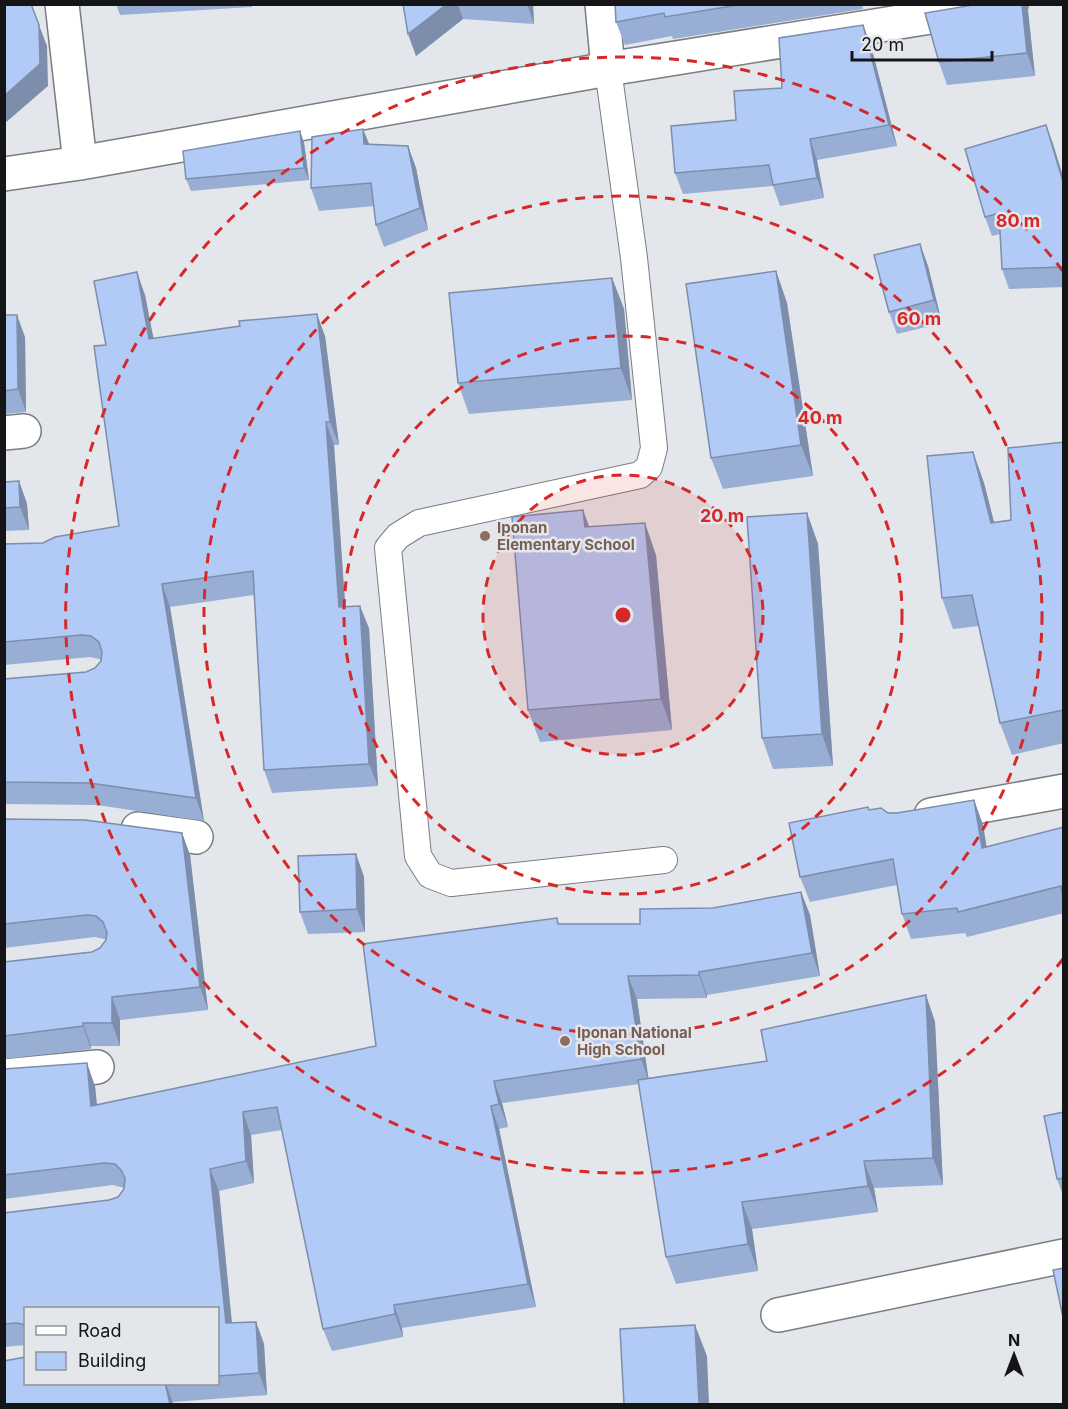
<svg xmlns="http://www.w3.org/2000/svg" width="1068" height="1409" font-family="Inter,sans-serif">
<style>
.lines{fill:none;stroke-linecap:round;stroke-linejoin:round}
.service-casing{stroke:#7b7d81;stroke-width:28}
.minor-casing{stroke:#7b7d81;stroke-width:36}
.service{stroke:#fff;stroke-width:26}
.minor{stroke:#fff;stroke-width:33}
.wall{fill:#99aed4}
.shaded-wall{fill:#7d8dac}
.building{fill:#b2caf6;stroke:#7d8dac;stroke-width:1.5}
.ring{fill:none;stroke:#d62828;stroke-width:3;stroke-dasharray:10 8}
.education-dot{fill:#8d6e63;stroke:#e3e6ea;stroke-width:2}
.labels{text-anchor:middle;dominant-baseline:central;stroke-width:5;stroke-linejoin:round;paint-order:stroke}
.education-label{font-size:15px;font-weight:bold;fill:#785e54;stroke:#e3e6ea;text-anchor:start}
.centre{fill:#d62828;stroke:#e3e6ea;stroke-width:3}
.ring-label{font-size:18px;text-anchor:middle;font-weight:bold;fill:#d62828;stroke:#e3e6ea;stroke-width:5;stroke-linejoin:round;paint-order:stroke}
</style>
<rect width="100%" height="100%" fill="#e3e6ea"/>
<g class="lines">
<defs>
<path id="service" d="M 608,69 L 634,258 L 654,448 L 649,467 L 640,475 L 419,523 L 398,536 L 388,548 L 418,856 L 430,875 L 451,883 L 664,860"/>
<path id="minor" d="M 62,4 L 80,163
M 602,4 L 608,69
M 4,174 L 80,163 L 608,69 L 1011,4
M 4,433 L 24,431
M 931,815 L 1064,791
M 138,829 L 196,837
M 4,1076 L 97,1067
M 778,1315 L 1064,1256"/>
</defs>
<!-- service casing -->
<use href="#service" class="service-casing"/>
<!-- minor casing -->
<use href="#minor" class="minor-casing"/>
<!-- service -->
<use href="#service" class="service"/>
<!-- minor -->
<use href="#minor" class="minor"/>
</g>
<!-- wall -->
<path class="wall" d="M 116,4 L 252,4 L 252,7 L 120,15 Z
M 403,4 L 533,4 L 534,24 L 463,19 L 416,56 Z
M 615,4 L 862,4 L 863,9 L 673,39 L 672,36 L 625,45 L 616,22 Z
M 979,4 L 1026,4 L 1028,11 L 1035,76 L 947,85 L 939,62 Z
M 863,25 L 871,46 L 897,146 L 817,160 L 824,198 L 780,206 L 773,186 L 683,194 L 675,173 L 736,120 L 782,88 Z
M 1046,125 L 1053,144 L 1064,180 L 1064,287 L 1009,289 L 1002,269 L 1000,234 L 992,236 L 985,217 Z
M 300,131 L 304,143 L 309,180 L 191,191 L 186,179 Z
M 369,144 L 408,146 L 416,168 L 428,230 L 384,247 L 376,225 L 374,206 L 319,211 L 311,188 Z
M 920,244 L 928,266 L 942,323 L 897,334 L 889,312 Z
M 776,271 L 787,303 L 813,476 L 723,489 L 711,458 Z
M 612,278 L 624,309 L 632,400 L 469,414 L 458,383 Z
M 145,295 L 153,338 L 325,336 L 339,445 L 334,445 L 345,606 L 369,628 L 378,786 L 272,793 L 264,770 L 254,595 L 170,607 L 204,821 L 97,805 L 4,804 L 4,679 L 86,672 L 95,668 L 101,660 L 99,659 L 90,657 L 4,665 L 4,544 L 43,543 L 119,526 L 106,345 Z
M 4,315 L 25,337 L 26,412 L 4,414 Z
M 1064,442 L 1064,743 L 1012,755 L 1000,723 L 979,626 L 953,629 L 942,598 L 973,452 L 984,483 L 994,522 L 1011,520 Z
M 19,481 L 27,504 L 29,530 L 4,531 L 4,482 Z
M 807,513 L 818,544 L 833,766 L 773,769 L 762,738 Z
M 589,527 L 656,555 L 672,730 L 540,742 L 528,710 Z
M 974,800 L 983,825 L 986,847 L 1064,827 L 1064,913 L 967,937 L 965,933 L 911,939 L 902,914 L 897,885 L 810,902 L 800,877 L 869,810 L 897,813 Z
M 4,819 L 182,833 L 190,855 L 208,1010 L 120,1020 L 120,1046 L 91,1046 L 91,1049 L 4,1059 L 4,962 L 92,952 L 100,948 L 106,940 L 104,939 L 95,937 L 4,948 Z
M 356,854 L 364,877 L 365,932 L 308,934 L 300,912 Z
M 801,892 L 810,915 L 820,976 L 707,995 L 707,998 L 637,999 L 648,1078 L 767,1061 L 926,995 L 935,1022 L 943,1185 L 874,1188 L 878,1212 L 752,1229 L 758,1271 L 676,1284 L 666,1257 L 639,1084 L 502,1103 L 508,1127 L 499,1129 L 536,1307 L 402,1328 L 403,1337 L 332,1351 L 323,1329 L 282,1130 L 251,1135 L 254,1183 L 219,1191 L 232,1323 L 256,1322 L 264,1344 L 267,1395 L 173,1402 L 173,1404 L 4,1404 L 26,1383 L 218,1383 L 218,1308 L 26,1308 L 26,1345 L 4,1347 L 4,1213 L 109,1200 L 118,1197 L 124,1188 L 113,1185 L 4,1199 L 4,1069 L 95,1086 L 97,1105 L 376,1046 L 557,918 L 559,924 L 640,924 L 713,908 Z
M 1064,1112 L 1064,1198 L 1057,1179 Z"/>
<!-- shaded-wall -->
<path class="shaded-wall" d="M 447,4 L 458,4 L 463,19 L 416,56 L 408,34 Z
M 527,4 L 533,4 L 534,24 Z
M 1022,4 L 1026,4 L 1028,11 L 1035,76 L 1027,53 Z
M 39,25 L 47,46 L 48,86 L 4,124 L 4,96 Z
M 863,25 L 871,46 L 897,146 L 889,125 Z
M 1046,125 L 1053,144 L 1064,180 L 1064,185 Z
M 363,129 L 372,151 L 364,144 Z
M 300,131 L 304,143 L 309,180 L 304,168 Z
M 810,139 L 817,160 L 824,198 L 817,178 Z
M 408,146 L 416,168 L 428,230 L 420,208 Z
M 920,244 L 928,266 L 942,323 L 934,300 Z
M 776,271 L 787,303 L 813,476 L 801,445 Z
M 137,272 L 145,295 L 158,361 L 149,339 Z
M 612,278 L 624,309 L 632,400 L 621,368 Z
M 317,314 L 325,336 L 339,445 L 330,422 Z
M 17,315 L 25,337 L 26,412 L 18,389 Z
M 326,422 L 334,445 L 347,630 L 339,607 Z
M 973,452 L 984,483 L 1002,554 L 991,523 Z
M 19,481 L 27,504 L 29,530 L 20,507 Z
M 583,510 L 595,542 L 585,527 Z
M 807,513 L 818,544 L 833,766 L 822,734 Z
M 645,523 L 656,555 L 672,730 L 661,699 Z
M 162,584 L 170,607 L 204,821 L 196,798 Z
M 360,606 L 369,628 L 378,786 L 369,764 Z
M 974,800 L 983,825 L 991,873 L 982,848 Z
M 182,833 L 190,855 L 208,1010 L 200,987 Z
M 356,854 L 364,877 L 365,932 L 357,909 Z
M 801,892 L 810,915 L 820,976 L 812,953 Z
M 699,972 L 707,995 L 707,998 L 699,975 Z
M 628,976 L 637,999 L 649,1082 L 641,1059 Z
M 926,995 L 935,1022 L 943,1185 L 933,1158 Z
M 112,997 L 120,1020 L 120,1046 L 112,1023 Z
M 83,1023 L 91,1046 L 91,1049 L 83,1026 Z
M 87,1063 L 95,1086 L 99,1129 L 91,1106 Z
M 494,1081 L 502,1103 L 508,1127 L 499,1104 Z
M 491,1106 L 499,1129 L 536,1307 L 528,1284 Z
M 243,1112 L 251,1135 L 254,1183 L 246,1161 Z
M 864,1161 L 874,1188 L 878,1212 L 868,1186 Z
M 210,1169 L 219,1191 L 234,1346 L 226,1323 Z
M 742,1202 L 752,1229 L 758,1271 L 748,1244 Z
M 394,1305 L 402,1328 L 403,1337 L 395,1314 Z
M 256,1322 L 264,1344 L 267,1395 L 259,1373 Z
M 695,1325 L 707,1356 L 709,1404 L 699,1404 Z
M 165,1383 L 166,1383 L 173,1404 L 170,1404 Z"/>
<!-- building -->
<path class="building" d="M 4,4 L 31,4 L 39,25 L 40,64 L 4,96 Z
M 403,4 L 447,4 L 408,34 Z
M 615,4 L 744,4 L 665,17 L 664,13 L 616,22 Z
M 979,4 L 1022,4 L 1027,53 L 939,62 L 925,13 Z
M 863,25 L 889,125 L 810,139 L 817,178 L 773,185 L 769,165 L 675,173 L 671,126 L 736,120 L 734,91 L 782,88 L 779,38 Z
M 1046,125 L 1064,185 L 1064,267 L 1002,269 L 999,213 L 985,217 L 965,149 Z
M 363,129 L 364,144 L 408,146 L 420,208 L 376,225 L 371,183 L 311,188 L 312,137 Z
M 300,131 L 304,168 L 186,179 L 183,151 Z
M 920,244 L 934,300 L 889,312 L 874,255 Z
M 776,271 L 801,445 L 711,458 L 686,284 Z
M 137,272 L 149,339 L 240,326 L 239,321 L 317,314 L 330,422 L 326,422 L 339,607 L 360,606 L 369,764 L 264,770 L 253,571 L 162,584 L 196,798 L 89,783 L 4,782 L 4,679 L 86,672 L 95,668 L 101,661 L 102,652 L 99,642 L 91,636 L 82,635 L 4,642 L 4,544 L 43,543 L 55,537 L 119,526 L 94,346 L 106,345 L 94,281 Z
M 612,278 L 621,368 L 458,383 L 449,293 Z
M 4,315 L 17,315 L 18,389 L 4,391 Z
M 1064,442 L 1064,710 L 1000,723 L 972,595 L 942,598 L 927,456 L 973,452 L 991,523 L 1011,520 L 1008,448 Z
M 19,481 L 20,507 L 4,508 L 4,482 Z
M 583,510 L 585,527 L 645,523 L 661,699 L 528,710 L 512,517 Z
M 807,513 L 822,734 L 762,738 L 747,517 Z
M 974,800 L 982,848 L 1064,827 L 1064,905 L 1061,886 L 958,912 L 957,908 L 902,914 L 893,859 L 800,877 L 789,823 L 868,807 L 869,810 L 881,808 L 888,813 L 897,813 Z
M 4,819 L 85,820 L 182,833 L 200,987 L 112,997 L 112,1023 L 83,1023 L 83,1026 L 4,1036 L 4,962 L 92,952 L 100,948 L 106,940 L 107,932 L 103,922 L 96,916 L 87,915 L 4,924 Z
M 356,854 L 357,909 L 300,912 L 298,856 Z
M 801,892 L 812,953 L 699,972 L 699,975 L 628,976 L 641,1059 L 494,1081 L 499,1104 L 491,1106 L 528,1284 L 394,1305 L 395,1314 L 323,1329 L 277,1107 L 243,1112 L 246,1161 L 210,1169 L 226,1323 L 256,1322 L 259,1373 L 218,1376 L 218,1308 L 26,1308 L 26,1325 L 17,1323 L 4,1324 L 4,1213 L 109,1200 L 118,1197 L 124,1189 L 125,1178 L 121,1170 L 115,1164 L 104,1163 L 4,1175 L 4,1069 L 87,1063 L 91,1106 L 376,1046 L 363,944 L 557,918 L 558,924 L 640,924 L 640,909 L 713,908 Z
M 926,995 L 933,1158 L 864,1161 L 868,1186 L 742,1202 L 748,1244 L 666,1257 L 638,1080 L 767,1061 L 761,1030 Z
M 1064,1112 L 1064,1178 L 1057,1179 L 1044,1116 Z
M 1064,1268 L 1064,1322 L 1053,1270 Z
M 695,1325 L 699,1404 L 624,1404 L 620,1329 Z
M 26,1357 L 26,1383 L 165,1383 L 170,1404 L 4,1404 L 4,1361 Z"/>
<!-- distance rings -->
<circle cx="623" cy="615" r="140" fill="#d62828" fill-opacity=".12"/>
<g class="ring">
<circle cx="623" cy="615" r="140"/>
<circle cx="623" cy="615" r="279"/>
<circle cx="623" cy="615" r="419"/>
<path d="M1063 959A558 558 0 1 1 1063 271"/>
</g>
<!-- markers -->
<g class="education-dot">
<circle cx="485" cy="536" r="6"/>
<circle cx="565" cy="1041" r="6"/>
</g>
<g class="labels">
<!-- education labels -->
<g class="education-label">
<text x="497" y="527">Iponan<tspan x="497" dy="17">Elementary School</tspan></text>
<text x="577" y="1032">Iponan National<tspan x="577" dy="17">High School</tspan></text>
</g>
</g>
<circle cx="623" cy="615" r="9" class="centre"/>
<g class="ring-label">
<text x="1018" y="227">80 m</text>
<text x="919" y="325">60 m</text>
<text x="820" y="424">40 m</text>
<text x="722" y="522">20 m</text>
</g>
<!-- border -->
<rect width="1068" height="1409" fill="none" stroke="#151517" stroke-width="12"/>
<!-- legend -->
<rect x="24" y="1307" width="195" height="78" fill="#e3e6ea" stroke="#919296" stroke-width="1.5"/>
<rect x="36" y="1326" width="30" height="9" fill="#ffffff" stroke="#919296" stroke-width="1.5"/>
<text x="78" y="1337" font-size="18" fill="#151517">Road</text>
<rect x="36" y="1352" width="30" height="18" fill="#b2caf6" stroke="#919296" stroke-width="1.5"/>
<text x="78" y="1367" font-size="18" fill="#151517">Building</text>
<!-- north arrow -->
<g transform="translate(1014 1355)" stroke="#e3e6ea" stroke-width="4.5" paint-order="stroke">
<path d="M0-4.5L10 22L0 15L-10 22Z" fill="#151517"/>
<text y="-9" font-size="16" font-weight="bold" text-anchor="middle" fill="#151517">N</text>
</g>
<!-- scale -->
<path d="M852 51v9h140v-9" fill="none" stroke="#151517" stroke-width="3"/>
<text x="861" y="51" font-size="18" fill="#151517" stroke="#e3e6ea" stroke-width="4.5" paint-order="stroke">20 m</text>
</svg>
